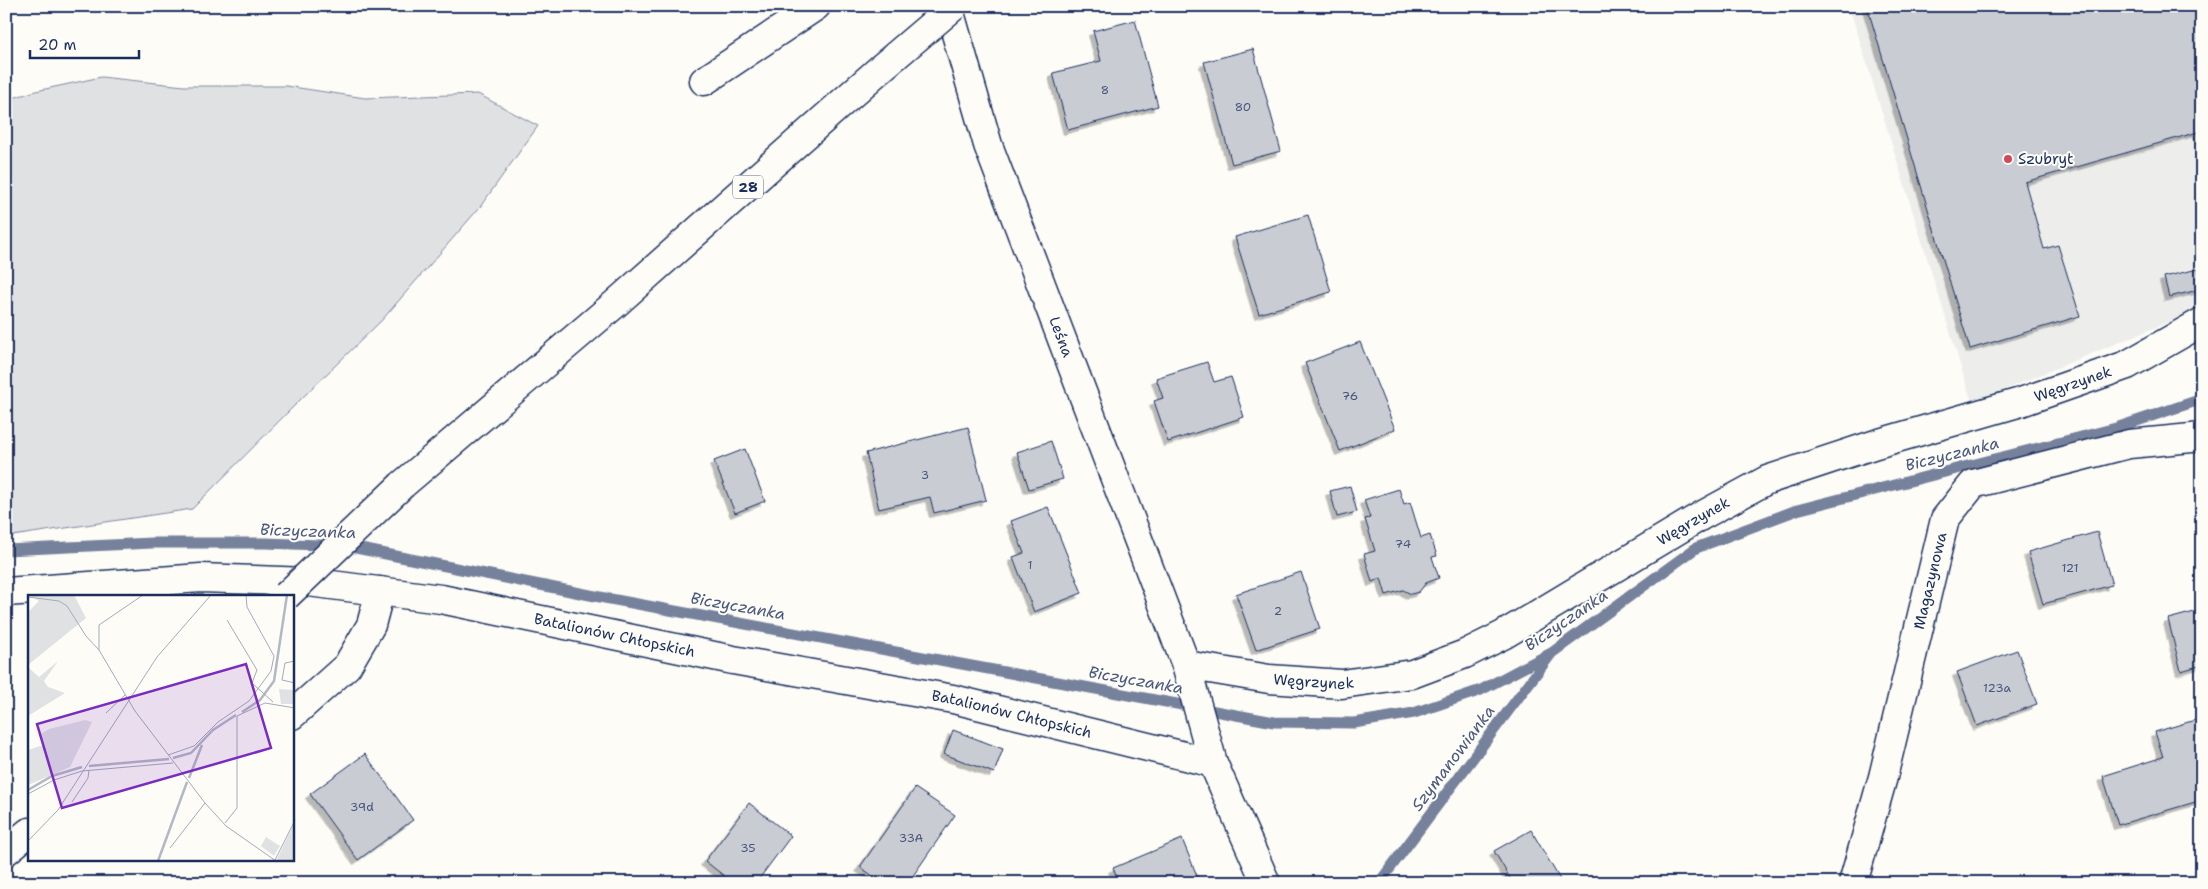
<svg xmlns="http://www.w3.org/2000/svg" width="2208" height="889" font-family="'Shantell Sans',sans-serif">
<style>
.built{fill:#edeeec}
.green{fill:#e0e1e3;stroke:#7e88a0}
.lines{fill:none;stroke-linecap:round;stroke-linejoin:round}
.stream{stroke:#76819c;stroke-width:11}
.building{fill:#c9ccd3;stroke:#1b2f5e;filter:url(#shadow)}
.minor-casing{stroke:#1b2f5e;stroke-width:31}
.major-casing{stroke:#1b2f5e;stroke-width:31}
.minor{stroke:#fdfcf7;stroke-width:28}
.major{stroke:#fdfcf7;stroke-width:28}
.major-bridge-casing{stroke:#1b2f5e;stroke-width:31;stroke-linecap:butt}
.major-bridge{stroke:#fdfcf7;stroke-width:28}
.poi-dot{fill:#d1495b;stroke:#fdfcf7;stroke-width:2}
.labels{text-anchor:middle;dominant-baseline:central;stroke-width:4;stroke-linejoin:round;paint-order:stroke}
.number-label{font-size:12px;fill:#46567b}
.shield{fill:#fdfcf7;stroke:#5f6c8c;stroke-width:1}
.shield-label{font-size:14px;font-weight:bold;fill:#1b2f5e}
.poi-label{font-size:15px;fill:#1b2f5e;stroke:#fdfcf7;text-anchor:start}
.street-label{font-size:15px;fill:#1b2f5e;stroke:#fdfcf7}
.water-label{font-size:16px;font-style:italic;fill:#49587d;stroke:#fdfcf7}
.inset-river{fill:none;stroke:#b3b8c5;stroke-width:2.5}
.inset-road{fill:none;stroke:#a3aaba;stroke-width:1}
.view{fill:#7b2cbf;fill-opacity:0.15;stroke:#7b2cbf;stroke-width:2.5}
.inset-edge{fill:none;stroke:#1b2f5e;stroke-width:2.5}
</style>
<defs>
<filter id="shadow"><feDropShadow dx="-4.5" dy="4.5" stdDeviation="0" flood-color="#0004"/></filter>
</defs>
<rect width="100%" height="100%" fill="#fdfcf7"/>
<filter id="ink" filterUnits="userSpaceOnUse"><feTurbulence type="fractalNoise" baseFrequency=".02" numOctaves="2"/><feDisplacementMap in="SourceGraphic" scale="10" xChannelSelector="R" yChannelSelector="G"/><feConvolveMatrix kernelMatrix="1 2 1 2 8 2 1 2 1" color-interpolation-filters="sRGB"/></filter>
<g filter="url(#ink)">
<!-- built -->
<path class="built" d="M 1849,6 L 2202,6 L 2202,303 L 2193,312 L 1972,403 Z"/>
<!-- green -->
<path class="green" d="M 101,77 L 184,86 L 286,86 L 365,98 L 478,94 L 538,126 L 480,207 L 382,320 L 301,399 L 192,509 L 6,537 L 6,100 L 36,91 Z"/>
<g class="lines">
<!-- stream -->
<path class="stream" d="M 6,550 L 152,543 L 266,543 L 346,546 L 605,598 L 1274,722 L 1354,723 L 1414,713 L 1481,690 L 1553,652 L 1696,548 L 1797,510 L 2116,428 L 2202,399
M 1379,883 L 1551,654"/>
</g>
<!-- building -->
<path class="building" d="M 1867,6 L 2201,6 L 2202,136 L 2199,137 L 2198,132 L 2025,182 L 2044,249 L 2058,245 L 2080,316 L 1970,349 Z
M 1135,20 L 1158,106 L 1068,130 L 1053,73 L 1101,61 L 1093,31 Z
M 1253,49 L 1281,151 L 1232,164 L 1204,62 Z
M 1308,215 L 1331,292 L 1259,314 L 1235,237 Z
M 2198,269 L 2202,289 L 2169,297 L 2164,277 Z
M 1360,342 L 1395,429 L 1340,451 L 1305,363 Z
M 1207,362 L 1214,382 L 1231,377 L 1244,417 L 1168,442 L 1154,401 L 1163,398 L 1156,378 Z
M 968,427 L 986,500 L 934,513 L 930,497 L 879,509 L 866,453 Z
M 1051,441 L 1063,479 L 1029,489 L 1017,452 Z
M 745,449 L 765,501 L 735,513 L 714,461 Z
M 1350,486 L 1357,512 L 1337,517 L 1330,491 Z
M 1399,489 L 1404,504 L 1410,502 L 1421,538 L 1430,535 L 1437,556 L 1432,557 L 1439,578 L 1426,583 L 1419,592 L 1411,594 L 1403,590 L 1386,595 L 1381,578 L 1372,582 L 1364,554 L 1375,551 L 1365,519 L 1370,518 L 1364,500 Z
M 1048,507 L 1082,593 L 1034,612 L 1013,557 L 1024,553 L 1011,521 Z
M 2097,532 L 2112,585 L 2043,604 L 2028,552 Z
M 1301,572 L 1320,629 L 1256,650 L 1236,594 Z
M 2202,610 L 2202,665 L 2181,671 L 2168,619 Z
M 2017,650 L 2037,704 L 1977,726 L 1957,672 Z
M 2202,718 L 2202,800 L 2118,825 L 2103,776 L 2163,757 L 2155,732 Z
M 953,730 L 1003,749 L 994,773 L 944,754 Z
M 365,754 L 413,820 L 358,860 L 310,794 Z
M 915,788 L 955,815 L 908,883 L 883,883 L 860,867 Z
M 749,803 L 791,836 L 756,883 L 733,883 L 705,861 Z
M 1531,830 L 1562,883 L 1513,883 L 1494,851 Z
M 1182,839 L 1200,883 L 1119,883 L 1113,868 Z"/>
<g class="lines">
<defs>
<g id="minor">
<path id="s1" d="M 948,6 L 988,145 L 1186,665 L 1213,763 L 1266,883"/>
<path d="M 704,81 L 816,6"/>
<path id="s2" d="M 6,592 L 201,578 L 308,582 L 441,599 L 733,660 L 953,699 L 1213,763"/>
<path id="s3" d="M 1186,665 L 1269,679 L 1342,684 L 1412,674 L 1465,654 L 1503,635 L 1701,516 L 1767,480 L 1876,444 L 2021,402 L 2127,365 L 2202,322"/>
<path d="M 292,715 L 347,666 L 371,625 L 380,591"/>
<path id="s4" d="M 1853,883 L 1883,777 L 1945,519 L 1973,484 L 2129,444 L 2202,437"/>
</g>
<path id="major" d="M 402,485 L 615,304 L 880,69
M 6,851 L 29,832"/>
</defs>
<!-- minor casing -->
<use href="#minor" class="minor-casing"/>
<!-- major casing -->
<use href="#major" class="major-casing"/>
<!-- minor -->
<use href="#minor" class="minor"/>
<!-- major -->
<use href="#major" class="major"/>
<defs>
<path id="major-bridge" d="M 880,69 L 954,6
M 286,596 L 402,485"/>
</defs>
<!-- major-bridge casing -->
<use href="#major-bridge" class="major-bridge-casing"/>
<!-- major-bridge -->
<use href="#major-bridge" class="major-bridge"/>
</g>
</g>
<!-- markers -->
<circle class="poi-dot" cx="2008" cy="159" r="5"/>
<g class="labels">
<!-- number labels -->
<g class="number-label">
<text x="1105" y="90">8</text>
<text x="1243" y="107">80</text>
<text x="1350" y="396">76</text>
<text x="925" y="475">3</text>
<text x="1403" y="544">74</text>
<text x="1030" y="565">1</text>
<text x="2070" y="568">121</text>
<text x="1278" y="611">2</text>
<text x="1997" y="688">123a</text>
<text x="362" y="807">39d</text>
<text x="911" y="838">33A</text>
<text x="748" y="848">35</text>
</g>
<!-- shield labels -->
<rect class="shield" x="733" y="175.5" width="30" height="23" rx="4"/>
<g class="shield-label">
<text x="748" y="187">28</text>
</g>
<!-- poi labels -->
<g class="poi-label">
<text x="2018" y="159">Szubryt</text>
</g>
<!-- street labels -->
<g class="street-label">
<text stroke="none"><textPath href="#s1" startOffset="350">Leśna</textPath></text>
<text stroke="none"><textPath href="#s3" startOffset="954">Węgrzynek</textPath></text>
<text stroke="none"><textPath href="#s3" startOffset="549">Węgrzynek</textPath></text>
<text stroke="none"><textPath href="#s4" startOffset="312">Magazynowa</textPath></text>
<text stroke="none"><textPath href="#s2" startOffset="614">Batalionów Chłopskich</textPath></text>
<text stroke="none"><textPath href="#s3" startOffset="129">Węgrzynek</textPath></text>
<text stroke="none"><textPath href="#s2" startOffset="1019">Batalionów Chłopskich</textPath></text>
</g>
<!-- water labels -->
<g class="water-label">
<text transform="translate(1952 454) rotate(-14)">Biczyczanka</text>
<text transform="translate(308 531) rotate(2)">Biczyczanka</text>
<text transform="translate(738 606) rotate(10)">Biczyczanka</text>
<text transform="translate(1566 620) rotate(-34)">Biczyczanka</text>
<text transform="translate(1136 680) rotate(10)">Biczyczanka</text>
<text transform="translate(1453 758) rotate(-53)">Szymanowianka</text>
</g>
</g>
<!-- overview -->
<g transform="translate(28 595)">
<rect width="266" height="266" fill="#fdfcf7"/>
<path d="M 1,0 L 46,0 L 58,23 L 0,70 L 0,17 L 11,6 ZM 30,66 L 16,86 L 20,92 L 37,98 L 0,121 L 0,72 L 11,82 ZM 251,94 L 266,95 L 266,109 L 253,109 ZM 57,125 L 64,127 L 42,172 L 0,190 L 0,155 L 15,150 L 11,140 L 21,134 ZM 266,228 L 266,263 L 264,266 L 251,266 L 249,264 ZM 238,242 L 252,251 L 246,261 L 233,251 Z" fill="#e0e1e3"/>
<path class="inset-river" d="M 214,117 L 232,105 L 246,86 L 259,0M 145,163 L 163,158 L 185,135 L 208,120M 61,171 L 141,164M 161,183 L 174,150M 0,195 L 24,181 L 54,172M 130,266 L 159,187"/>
<path class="inset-road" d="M 115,0 L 71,30 L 71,55 L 107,116 L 177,208 L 198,231 L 248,266M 0,2 L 31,6 L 39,11 L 58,41 L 71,55M 199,25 L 229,75 L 224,88 L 245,107M 267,66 L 257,68 L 254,85 L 267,88M 78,118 L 97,100M 140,160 L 166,151 L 190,127 L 221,106 L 243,76 L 246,61 L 219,12 L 218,0M 0,199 L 26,185 L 54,176 L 145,168M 44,207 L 60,183 L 61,175M 197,228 L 209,213 L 209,121 L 237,108 L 267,113M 0,246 L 30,215 L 129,62 L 183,0M 142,253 L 177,208M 247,265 L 267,225"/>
<path class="view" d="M 218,69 L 243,153 L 34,213 L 9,129 Z"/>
<rect width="266" height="266" class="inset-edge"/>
</g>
<!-- margin -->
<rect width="2208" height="889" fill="none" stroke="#fdfcf7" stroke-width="25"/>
<rect x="12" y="12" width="2183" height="864" fill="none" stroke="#1b2f5e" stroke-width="2" filter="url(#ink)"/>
<!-- scale -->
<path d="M30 50v8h109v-8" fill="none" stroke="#1b2f5e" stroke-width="2.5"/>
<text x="38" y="50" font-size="15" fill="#1b2f5e" stroke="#fdfcf7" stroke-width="4" paint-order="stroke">20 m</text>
</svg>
